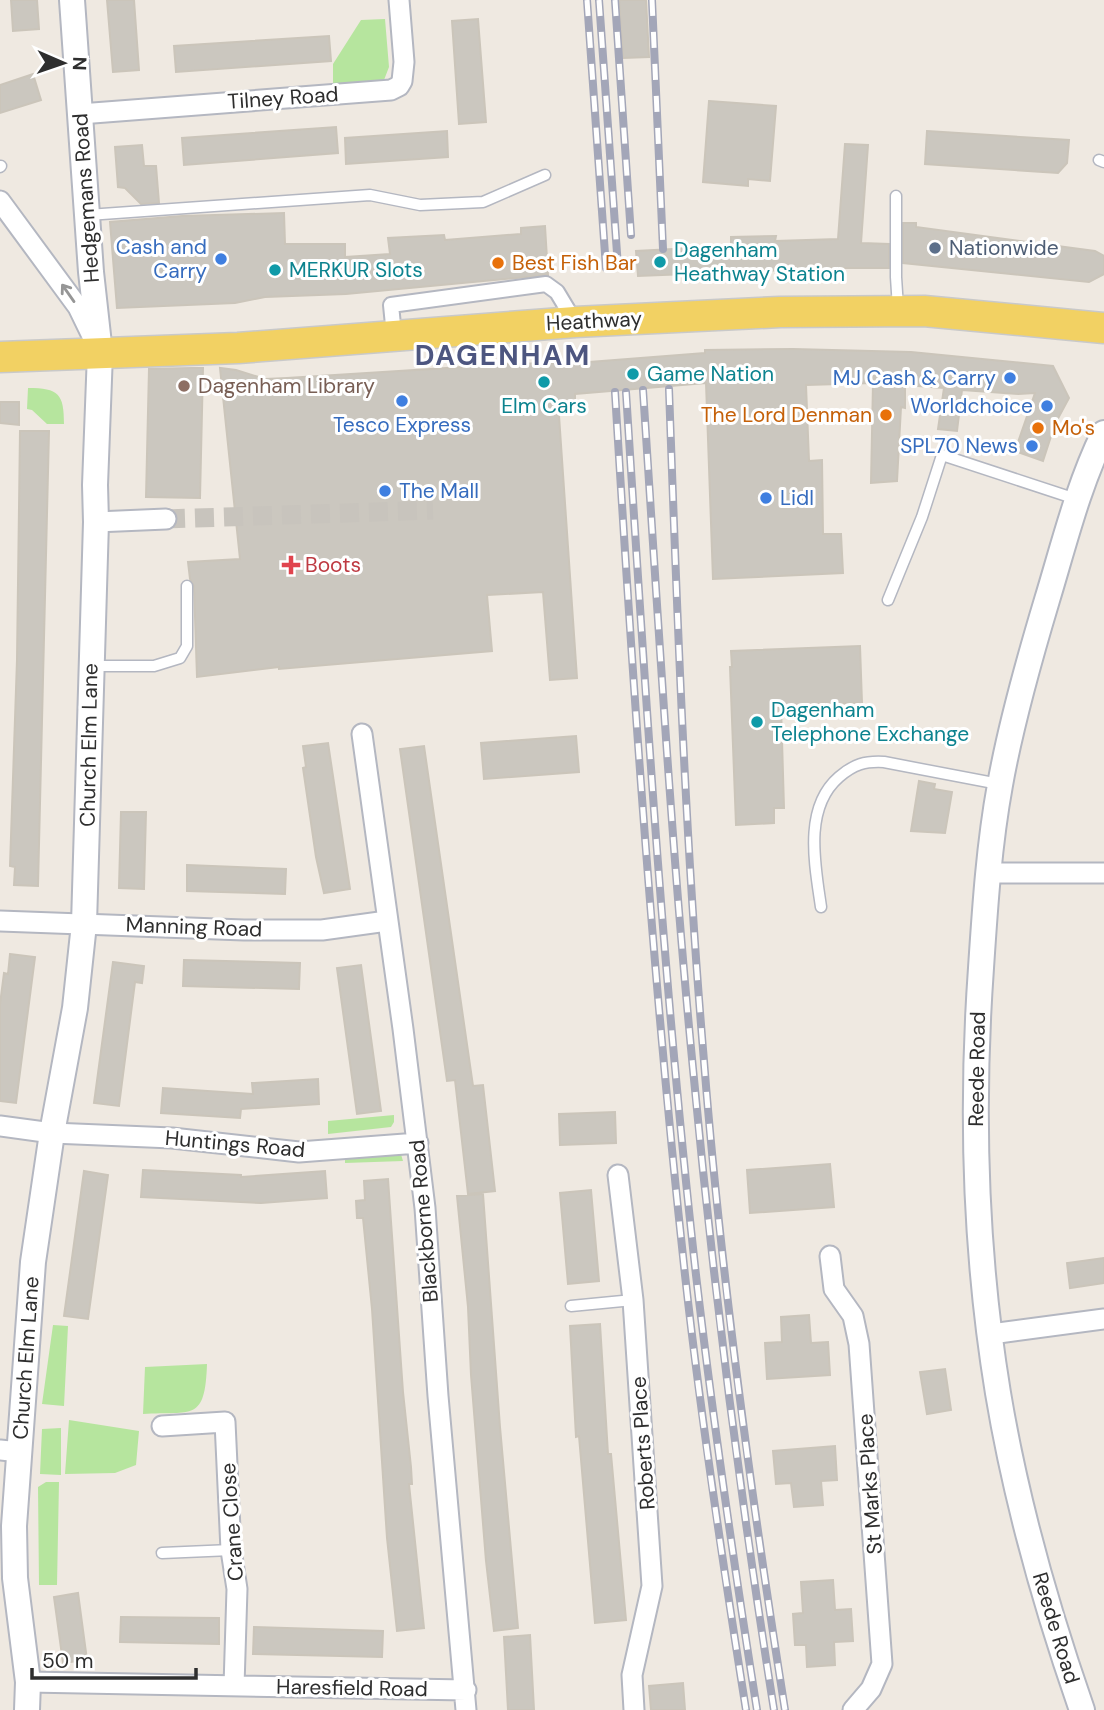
<svg xmlns="http://www.w3.org/2000/svg" width="1104" height="1710" font-family="'DM Sans',sans-serif">
<style>
.green{fill:#b6e59e}
.building{fill:#cbc7bf;stroke:#cbc5ba;stroke-width:2}
.lines{fill:none;stroke-linecap:round;stroke-linejoin:round}
.minor-tunnel{stroke:#c8c4bd;stroke-width:19;stroke-dasharray:19 10;stroke-linecap:butt}
.service-casing{stroke:#b4b7c1;stroke-width:13}
.pedestrian-casing{stroke:#b4b7c1;stroke-width:18}
.minor-casing{stroke:#b4b7c1;stroke-width:23}
.tertiary-casing{stroke:#b4b7c1;stroke-width:28}
.primary-casing{stroke:#c9c9c9;stroke-width:33}
.service{stroke:#fff;stroke-width:10}
.pedestrian{stroke:#fff;stroke-width:14}
.minor{stroke:#fff;stroke-width:19}
.tertiary{stroke:#fff;stroke-width:24}
.primary{stroke:#f2d163;stroke-width:30}
.rail-casing{stroke:#a3a6b8;stroke-width:8}
.rail{stroke:#fff;stroke-width:5;stroke-dasharray:16;stroke-linecap:butt}
.oneway{stroke:#969696}
.service-dot{fill:#5c6f8a;stroke:#fff;stroke-width:2.5}
.shop-dot{fill:#3f7fe0;stroke:#fff;stroke-width:2.5}
.culture-dot{fill:#0f9aa8;stroke:#fff;stroke-width:2.5}
.food-dot{fill:#e8710a;stroke:#fff;stroke-width:2.5}
.education-dot{fill:#8d6e63;stroke:#fff;stroke-width:2.5}
.health-dot{fill:#e0444e;stroke:#fff;stroke-width:2.5}
.labels{text-anchor:middle;dominant-baseline:central;stroke-width:6;stroke-linejoin:round;paint-order:stroke}
.street-label{font-size:21px;fill:#2e2e2e;stroke:#fff}
.shop-label{font-size:21px;fill:#366cbe;stroke:#fff;text-anchor:end}
.service-label{font-size:21px;fill:#4e5e75;stroke:#fff;text-anchor:start}
.culture-label{font-size:21px;fill:#0d838f;stroke:#fff;text-anchor:start}
.food-label{font-size:21px;fill:#c56008;stroke:#fff;text-anchor:start}
.education-label{font-size:21px;fill:#785e54;stroke:#fff;text-anchor:start}
.health-label{font-size:21px;fill:#be3a42;stroke:#fff;text-anchor:start}
.district-label{font-size:28px;font-weight:bold;letter-spacing:2px;fill:#4d5680;stroke:#fff}
</style>
<rect width="100%" height="100%" fill="#efe9e1"/>
<!-- green -->
<path class="green" d="M 385,19 L 389,67 L 384,80 L 377,83 L 333,86 L 333,64 L 361,20 Z
M 28,388 C 59,388 64,394 64,424 L 47,424 L 32,410 L 27,409 Z
M 394,1115 L 394,1122 L 391,1127 L 328,1134 L 328,1121 Z
M 400,1151 L 403,1161 L 345,1163 L 345,1152 Z
M 53,1325 L 68,1326 L 64,1406 L 42,1404 Z
M 207,1364 C 205,1422 193,1411 143,1414 L 145,1367 Z
M 69,1420 L 139,1431 L 136,1465 L 115,1473 L 65,1474 Z
M 61,1428 L 61,1475 L 40,1474 L 42,1429 Z
M 46,1482 L 59,1482 L 57,1585 L 39,1585 L 38,1487 Z"/>
<!-- building -->
<path class="building" d="M 11,0 L 37,0 L 39,29 L 13,31 Z
M 107,0 L 134,0 L 139,70 L 113,72 Z
M 619,0 L 646,0 L 649,57 L 623,58 Z
M 478,19 L 486,122 L 459,124 L 452,21 Z
M 329,36 L 331,61 L 176,72 L 174,46 Z
M 33,74 L 41,100 L 0,113 L 0,85 Z
M 709,101 L 776,106 L 770,181 L 748,179 L 748,186 L 703,182 Z
M 336,127 L 338,153 L 184,165 L 182,138 Z
M 447,131 L 448,157 L 346,164 L 345,138 Z
M 927,131 L 1069,140 L 1067,163 L 1058,173 L 925,164 Z
M 845,144 L 868,145 L 861,243 L 889,244 L 889,268 L 835,268 L 638,276 L 636,251 L 731,246 L 731,237 L 776,236 L 775,241 L 838,239 Z
M 142,145 L 144,166 L 156,166 L 159,203 L 141,204 L 125,188 L 118,187 L 115,147 Z
M 284,213 L 285,244 L 345,244 L 345,257 L 390,254 L 388,238 L 444,235 L 445,240 L 521,234 L 521,228 L 545,226 L 548,275 L 346,294 L 265,297 L 235,303 L 117,308 L 110,222 L 182,216 Z
M 903,223 L 916,223 L 916,227 L 1095,251 L 1104,256 L 1104,274 L 1089,282 L 903,263 Z
M 793,349 L 911,352 L 1053,366 L 1069,398 L 1055,424 L 1043,461 L 1015,451 L 1035,393 L 1018,394 L 962,390 L 957,431 L 938,429 L 944,388 L 905,385 L 905,408 L 901,407 L 897,481 L 871,483 L 873,383 L 806,385 L 809,461 L 822,460 L 823,534 L 841,534 L 843,573 L 713,579 L 706,383 L 575,394 L 575,400 L 558,401 L 577,678 L 550,680 L 543,592 L 487,595 L 492,651 L 279,669 L 279,667 L 197,677 L 194,586 L 190,579 L 188,562 L 240,559 L 220,368 L 236,370 L 265,379 L 287,378 L 512,364 L 589,362 L 705,353 L 705,350 Z
M 192,368 L 203,368 L 200,498 L 146,497 L 149,369 Z
M 0,402 L 19,402 L 19,425 L 0,423 Z
M 20,431 L 49,431 L 38,886 L 14,885 L 15,867 L 10,866 L 17,660 Z
M 860,646 L 862,703 L 781,706 L 784,808 L 774,808 L 774,823 L 736,825 L 730,667 L 732,667 L 731,651 Z
M 576,736 L 579,772 L 484,779 L 481,743 Z
M 328,743 L 350,889 L 324,893 L 316,857 L 303,768 L 306,767 L 303,746 Z
M 424,746 L 473,1086 L 483,1085 L 495,1191 L 468,1194 L 455,1080 L 447,1081 L 400,749 Z
M 919,781 L 935,784 L 934,789 L 952,792 L 945,833 L 911,831 Z
M 121,812 L 146,812 L 144,889 L 119,888 Z
M 187,865 L 286,869 L 285,894 L 187,891 Z
M 10,954 L 35,957 L 16,1103 L 0,1101 L 0,1004 L 4,973 L 8,974 Z
M 184,960 L 300,963 L 299,989 L 183,986 Z
M 113,962 L 144,966 L 142,983 L 135,982 L 119,1106 L 94,1103 Z
M 361,965 L 381,1111 L 357,1114 L 337,968 Z
M 318,1079 L 319,1104 L 241,1109 L 240,1118 L 161,1113 L 163,1088 L 253,1094 L 252,1083 Z
M 615,1112 L 616,1143 L 560,1145 L 559,1114 Z
M 830,1164 L 834,1207 L 750,1213 L 747,1170 Z
M 143,1170 L 241,1175 L 241,1177 L 325,1171 L 327,1198 L 261,1203 L 141,1197 Z
M 84,1171 L 108,1175 L 88,1319 L 64,1316 Z
M 388,1179 L 403,1392 L 411,1467 L 412,1484 L 409,1484 L 424,1628 L 397,1631 L 387,1538 L 372,1309 L 363,1218 L 357,1218 L 356,1201 L 365,1200 L 364,1181 Z
M 591,1190 L 599,1281 L 568,1284 L 560,1193 Z
M 483,1194 L 500,1427 L 518,1628 L 494,1631 L 486,1561 L 471,1375 L 468,1307 L 457,1196 Z
M 1104,1258 L 1104,1283 L 1070,1288 L 1067,1263 Z
M 809,1315 L 811,1343 L 828,1342 L 830,1375 L 767,1379 L 765,1343 L 782,1342 L 781,1317 Z
M 600,1324 L 608,1454 L 611,1454 L 626,1620 L 595,1623 L 579,1436 L 576,1437 L 570,1326 Z
M 945,1369 L 951,1410 L 927,1414 L 920,1372 Z
M 835,1446 L 837,1480 L 821,1481 L 823,1505 L 794,1507 L 791,1483 L 776,1484 L 773,1451 Z
M 833,1580 L 835,1610 L 851,1609 L 853,1641 L 834,1642 L 835,1665 L 807,1667 L 806,1645 L 795,1645 L 793,1614 L 803,1613 L 801,1582 Z
M 78,1593 L 87,1660 L 63,1663 L 54,1597 Z
M 121,1617 L 219,1618 L 219,1644 L 120,1642 Z
M 254,1627 L 383,1631 L 382,1657 L 253,1654 Z
M 530,1635 L 534,1710 L 508,1710 L 504,1637 Z
M 683,1683 L 685,1710 L 651,1710 L 649,1686 Z"/>
<g class="lines">
<!-- minor-tunnel -->
<path class="minor-tunnel" d="M 166,519 L 433,510"/>
<defs>
<path id="service" d="M 1099,160 L 1104,162
M 0,167 L 1,166
M 896,196 L 896,277 L 898,308
M 88,215 L 370,195 L 420,205 L 483,202 L 545,175
M 888,600 L 922,517 L 942,455 L 1076,499
M 91,666 L 154,666 L 180,658 L 187,646 L 187,586
M 821,907 C 815,865 803,808 839,777 C 854,764 865,761 884,762 L 999,784
M 571,1306 L 633,1300
M 162,1553 L 231,1550"/>
<path id="pedestrian" d="M 394,335 L 391,305 L 546,284 L 557,292 L 575,322"/>
<path id="minor" d="M 80,114 L 391,90 L 399,86 L 402,81 L 404,62 L 399,0
M 0,201 L 78,307 L 95,342
M 96,522 L 166,519
M 362,734 L 403,1029 L 425,1208 L 438,1396 L 466,1710
M 988,873 L 1104,873
M 0,921 L 244,930 L 322,930 L 387,921
M 0,1126 L 52,1133 L 172,1138 L 299,1152 L 418,1143
M 618,1175 L 633,1300 L 652,1586 L 632,1675 L 634,1710
M 830,1256 L 834,1289 L 853,1316 L 859,1344 L 882,1664 L 871,1689 L 853,1710
M 991,1334 L 1104,1319
M 162,1426 L 225,1422 L 231,1550 L 237,1589 L 234,1686
M 0,1450 L 20,1452
M 28,1682 L 466,1690"/>
<path id="tertiary" d="M 27,1710 L 28,1682 L 15,1578 L 14,1526 L 33,1262 L 52,1133 L 75,1008 L 84,924 L 96,522 L 95,485 L 100,353 L 91,272 L 72,0
M 1082,1710 C 1046,1607 1016,1501 998,1393 C 975,1253 971,1109 981,968 C 985,907 989,845 1000,785 C 1011,723 1029,660 1047,600 C 1064,544 1078,486 1104,433"/>
<path id="primary" d="M 0,357 L 238,348 L 575,322 L 780,312 L 924,311 L 1104,328"/>
</defs>
<!-- service casing -->
<use href="#service" class="service-casing"/>
<!-- pedestrian casing -->
<use href="#pedestrian" class="pedestrian-casing"/>
<!-- minor casing -->
<use href="#minor" class="minor-casing"/>
<!-- tertiary casing -->
<use href="#tertiary" class="tertiary-casing"/>
<!-- primary casing -->
<use href="#primary" class="primary-casing"/>
<!-- service -->
<use href="#service" class="service"/>
<!-- pedestrian -->
<use href="#pedestrian" class="pedestrian"/>
<!-- minor -->
<use href="#minor" class="minor"/>
<!-- tertiary -->
<use href="#tertiary" class="tertiary"/>
<!-- primary -->
<use href="#primary" class="primary"/>
<defs>
<path id="rail" d="M 587,0 L 606,268
M 599,0 L 618,267
M 615,0 L 631,235
M 652,0 L 663,249
M 669,389 C 677,613 685,838 704,1061 C 721,1278 751,1495 785,1710
M 643,390 C 658,616 671,843 693,1069 C 713,1283 740,1497 774,1710
M 615,392 C 633,687 653,982 685,1275 C 701,1420 723,1565 746,1710
M 626,392 C 645,686 663,981 696,1275 C 713,1420 734,1565 757,1710"/>
</defs>
<!-- rail casing -->
<use href="#rail" class="rail-casing"/>
<!-- rail -->
<use href="#rail" class="rail"/>
</g>
<!-- one-way arrows -->
<defs><path id="oneway-shaft" d="M-6 0H5M1.5-3L5.5 0L1.5 3" fill="none" stroke-width="1.6" stroke-linecap="round" stroke-linejoin="round" transform="scale(1.75)"/></defs>
<use class="oneway" href="#oneway-shaft" transform="translate(68 293) rotate(-125)"/>
<!-- markers -->
<circle class="service-dot" cx="935" cy="248" r="7"/>
<g class="shop-dot">
<circle cx="221" cy="259" r="7"/>
<circle cx="1010" cy="378" r="7"/>
<circle cx="402" cy="401" r="7"/>
<circle cx="1047" cy="406" r="7"/>
<circle cx="1032" cy="446" r="7"/>
<circle cx="385" cy="491" r="7"/>
<circle cx="766" cy="498" r="7"/>
</g>
<g class="culture-dot">
<circle cx="660" cy="262" r="7"/>
<circle cx="275" cy="270" r="7"/>
<circle cx="633" cy="374" r="7"/>
<circle cx="544" cy="382" r="7"/>
<circle cx="757" cy="722" r="7"/>
</g>
<g class="food-dot">
<circle cx="498" cy="263" r="7"/>
<circle cx="886" cy="415" r="7"/>
<circle cx="1038" cy="428" r="7"/>
</g>
<circle class="education-dot" cx="184" cy="386" r="7"/>
<path class="health-dot" d="M287.5 554.5h7v7h7v7h-7v7h-7v-7h-7v-7h7z"/>
<g class="labels">
<!-- street labels -->
<g class="street-label">
<text transform="translate(283 98) rotate(-4)">Tilney Road</text>
<text transform="translate(86 198) rotate(-94)">Hedgemans Road</text>
<text transform="translate(594 321) rotate(-3)">Heathway</text>
<text transform="translate(89 745) rotate(-89)">Church Elm Lane</text>
<text transform="translate(194 927) rotate(2)">Manning Road</text>
<text transform="translate(977 1069) rotate(-89)">Reede Road</text>
<text transform="translate(235 1144) rotate(5)">Huntings Road</text>
<text transform="translate(424 1221) rotate(-95)">Blackborne Road</text>
<text transform="translate(26 1358) rotate(-86)">Church Elm Lane</text>
<text transform="translate(643 1443) rotate(-94)">Roberts Place</text>
<text transform="translate(870 1484) rotate(-94)">St Marks Place</text>
<text transform="translate(232 1522) rotate(-94)">Crane Close</text>
<text transform="translate(1056 1628) rotate(73)">Reede Road</text>
<text transform="translate(352 1688) rotate(1)">Haresfield Road</text>
</g>
<!-- shop labels -->
<g class="shop-label">
<text x="207" y="247">Cash and<tspan x="207" dy="24">Carry</tspan></text>
<text x="996" y="378">MJ Cash &amp; Carry</text>
<text x="1033" y="406">Worldchoice</text>
<text x="402" y="425" text-anchor="middle">Tesco Express</text>
<text x="1018" y="446">SPL70 News</text>
<text x="399" y="491" text-anchor="start">The Mall</text>
<text x="780" y="498" text-anchor="start">Lidl</text>
</g>
<!-- service labels -->
<g class="service-label">
<text x="949" y="248">Nationwide</text>
</g>
<!-- culture labels -->
<g class="culture-label">
<text x="674" y="250">Dagenham<tspan x="674" dy="24">Heathway Station</tspan></text>
<text x="289" y="270">MERKUR Slots</text>
<text x="647" y="374">Game Nation</text>
<text x="544" y="406" text-anchor="middle">Elm Cars</text>
<text x="771" y="710">Dagenham<tspan x="771" dy="24">Telephone Exchange</tspan></text>
</g>
<!-- food labels -->
<g class="food-label">
<text x="512" y="263">Best Fish Bar</text>
<text x="872" y="415" text-anchor="end">The Lord Denman</text>
<text x="1052" y="428">Mo's</text>
</g>
<!-- education labels -->
<g class="education-label">
<text x="198" y="386">Dagenham Library</text>
</g>
<!-- health labels -->
<g class="health-label">
<text x="305" y="565">Boots</text>
</g>
<!-- district labels -->
<g class="district-label">
<text x="503" y="355">DAGENHAM</text>
</g>
</g>
<!-- north arrow -->
<g transform="translate(63 63) rotate(92)" stroke="#ffffff" stroke-width="5" paint-order="stroke">
<path d="M0-5L12 26L0 18L-12 26Z" fill="#2e2e2e"/>
<text y="-10" font-size="19" font-weight="bold" text-anchor="middle" fill="#2e2e2e">N</text>
</g>
<!-- scale -->
<path d="M32 1668v10h164v-10" fill="none" stroke="#2e2e2e" stroke-width="3.5"/>
<text x="42" y="1668" font-size="21" fill="#2e2e2e" stroke="#ffffff" stroke-width="5" paint-order="stroke">50 m</text>
</svg>
